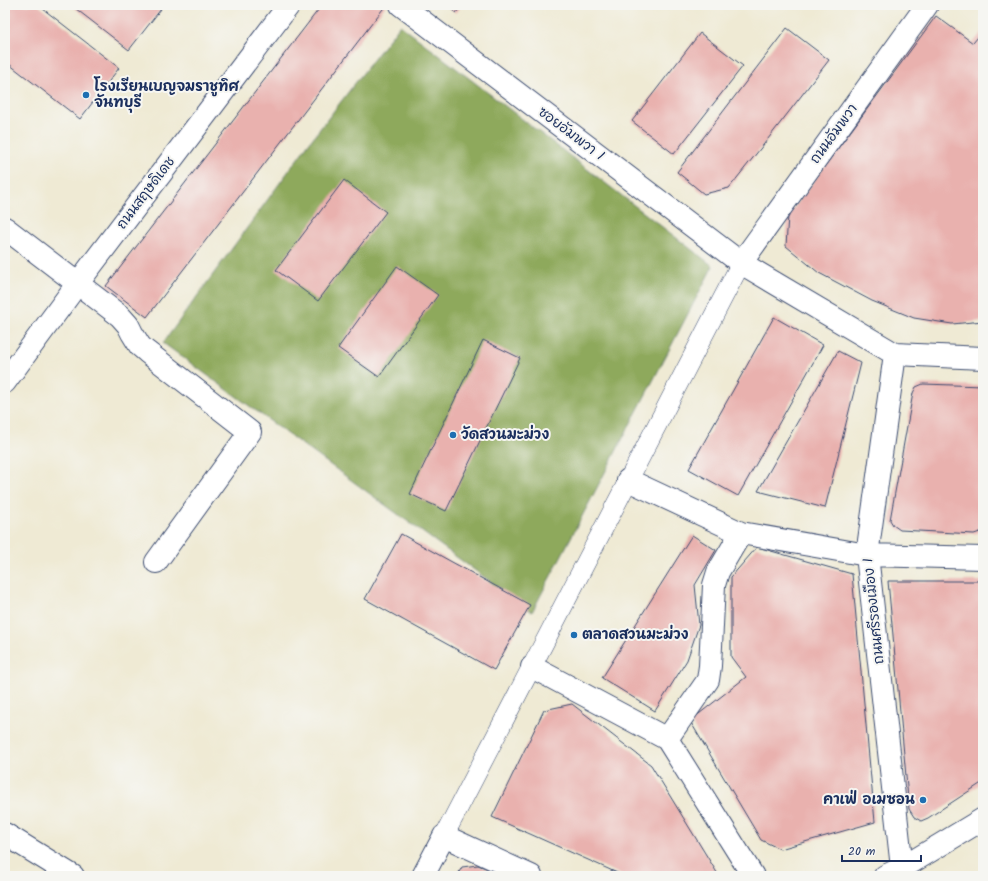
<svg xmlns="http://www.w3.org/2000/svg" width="988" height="881" font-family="Kalam,'Playpen Sans Thai',sans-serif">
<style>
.forest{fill:#8ea95b;stroke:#546c5c}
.building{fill:#e9b1ae}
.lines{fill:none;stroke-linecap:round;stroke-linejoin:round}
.pedestrian-casing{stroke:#3b4b70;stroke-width:20}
.minor-casing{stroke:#3b4b70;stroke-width:24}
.tertiary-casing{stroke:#3b4b70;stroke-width:24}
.pedestrian{stroke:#fff;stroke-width:19}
.minor{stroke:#fff;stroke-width:22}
.tertiary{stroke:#fff;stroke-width:22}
.poi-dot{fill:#1f6fb2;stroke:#f6f6f2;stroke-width:1.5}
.labels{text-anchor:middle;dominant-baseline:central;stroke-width:4;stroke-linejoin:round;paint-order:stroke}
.poi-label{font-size:14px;font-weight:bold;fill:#1b2f5e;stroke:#f6f6f2;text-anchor:start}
.street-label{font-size:14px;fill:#1b2f5e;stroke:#f6f6f2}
</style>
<rect width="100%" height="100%" fill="#f6f6f2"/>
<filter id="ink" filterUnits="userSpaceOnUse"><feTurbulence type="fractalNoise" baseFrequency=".025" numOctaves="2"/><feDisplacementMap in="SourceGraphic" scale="8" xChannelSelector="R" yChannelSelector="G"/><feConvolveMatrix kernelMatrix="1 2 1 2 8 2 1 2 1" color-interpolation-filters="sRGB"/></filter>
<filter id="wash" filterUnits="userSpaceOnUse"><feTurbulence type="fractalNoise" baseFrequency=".012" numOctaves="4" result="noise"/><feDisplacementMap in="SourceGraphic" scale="16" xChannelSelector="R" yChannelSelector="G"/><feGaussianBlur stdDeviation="0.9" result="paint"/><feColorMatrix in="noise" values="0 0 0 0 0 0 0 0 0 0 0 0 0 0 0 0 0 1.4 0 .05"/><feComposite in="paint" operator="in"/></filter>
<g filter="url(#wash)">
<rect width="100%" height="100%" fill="#efead4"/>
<!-- forest -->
<path class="forest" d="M 400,25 L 713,266 L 532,612 L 163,343 L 309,143 Z"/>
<g id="blocks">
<!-- building -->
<path class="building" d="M 5,5 L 38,5 L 119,68 L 80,119 L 5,61 Z
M 71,5 L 156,5 L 161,9 L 129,50 Z
M 322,5 L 386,5 L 147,317 L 106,286 Z
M 446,5 L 462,5 L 456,13 Z
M 936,16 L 973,43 L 983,31 L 983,321 L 952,324 L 914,318 L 872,301 L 819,273 L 786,246 L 788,216 Z
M 787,28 L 829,60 L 764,144 L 729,188 L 704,194 L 677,172 Z
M 700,33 L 743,66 L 674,154 L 632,121 Z
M 344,180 L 386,212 L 318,301 L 276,270 Z
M 397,266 L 438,295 L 379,377 L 338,348 Z
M 774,317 L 823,345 L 738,496 L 689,469 Z
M 483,340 L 520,358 L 446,511 L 410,494 Z
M 838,351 L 861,363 L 825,508 L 758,491 Z
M 923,384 L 983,386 L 983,531 L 974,534 L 900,530 L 893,525 L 890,520 L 913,393 L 916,387 Z
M 401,534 L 530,605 L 494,670 L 365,599 Z
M 692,535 L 716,550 L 695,585 L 699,625 L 687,660 L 655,711 L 602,678 Z
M 757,547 L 852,574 L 875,822 L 780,849 L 761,840 L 690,721 L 746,677 L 731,657 L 731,577 Z
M 888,581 L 983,581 L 983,782 L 928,818 L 921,821 L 914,817 L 909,809 Z
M 572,704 L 651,765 L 719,876 L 624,876 L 492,817 L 544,710 Z
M 478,865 L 505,876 L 457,876 L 462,867 Z"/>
</g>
</g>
<g filter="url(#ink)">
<use href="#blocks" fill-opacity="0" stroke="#3b4b70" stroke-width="1"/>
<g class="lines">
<defs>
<path id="pedestrian" d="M 444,836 L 741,263"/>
<path id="minor" d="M 401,5 L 741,263 L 895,354 L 983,358
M 5,228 L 120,316 L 128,325 L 132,333 L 140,346 L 147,352 L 250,432 L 156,562
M 741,263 L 927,5
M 895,354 L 867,555 L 902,868
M 628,480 L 741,533 L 867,555 L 983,558
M 532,667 L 667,739 L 753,876
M 667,739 L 708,680 L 710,666 L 714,585 L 718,572 L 741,533
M 5,834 L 73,876
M 423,876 L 444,836 L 531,876
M 885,876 L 902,868 L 983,819"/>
<path id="tertiary" d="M 5,382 L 78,283 L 289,5"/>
</defs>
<!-- pedestrian casing -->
<use href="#pedestrian" class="pedestrian-casing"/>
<!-- minor casing -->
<use href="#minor" class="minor-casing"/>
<!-- tertiary casing -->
<use href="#tertiary" class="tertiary-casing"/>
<!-- pedestrian -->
<use href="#pedestrian" class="pedestrian"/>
<!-- minor -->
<use href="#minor" class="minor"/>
<!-- tertiary -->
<use href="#tertiary" class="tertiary"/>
</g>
</g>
<!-- markers -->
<g class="poi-dot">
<circle cx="86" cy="95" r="4"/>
<circle cx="453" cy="435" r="4"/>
<circle cx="574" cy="635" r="4"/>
<circle cx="923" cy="800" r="4"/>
</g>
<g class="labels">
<!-- poi labels -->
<g class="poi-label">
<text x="94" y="87">โรงเรียนเบญจมราชูทิศ<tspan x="94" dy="16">จันทบุรี</tspan></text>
<text x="461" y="435">วัดสวนมะม่วง</text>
<text x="582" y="635">ตลาดสวนมะม่วง</text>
<text x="915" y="800" text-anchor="end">คาเฟ่ อเมซอน</text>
</g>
<!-- street labels -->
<g class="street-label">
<text transform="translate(571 134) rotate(37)">ซอยอัมพวา 1</text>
<text transform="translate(834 134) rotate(-54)">ถนนอัมพวา</text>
<text transform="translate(146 193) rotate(-53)">ถนนสฤษดิเดช</text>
<text transform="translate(874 611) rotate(-96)">ถนนศรีรองเมือง 1</text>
</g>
</g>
<!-- margin -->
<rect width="988" height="881" fill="none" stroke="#f6f6f2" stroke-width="20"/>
<!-- scale -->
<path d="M842 855v6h79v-6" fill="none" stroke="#1b2f5e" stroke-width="2"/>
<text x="848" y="855" font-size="12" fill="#1b2f5e" stroke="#f6f6f2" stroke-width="3" paint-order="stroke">20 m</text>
</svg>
